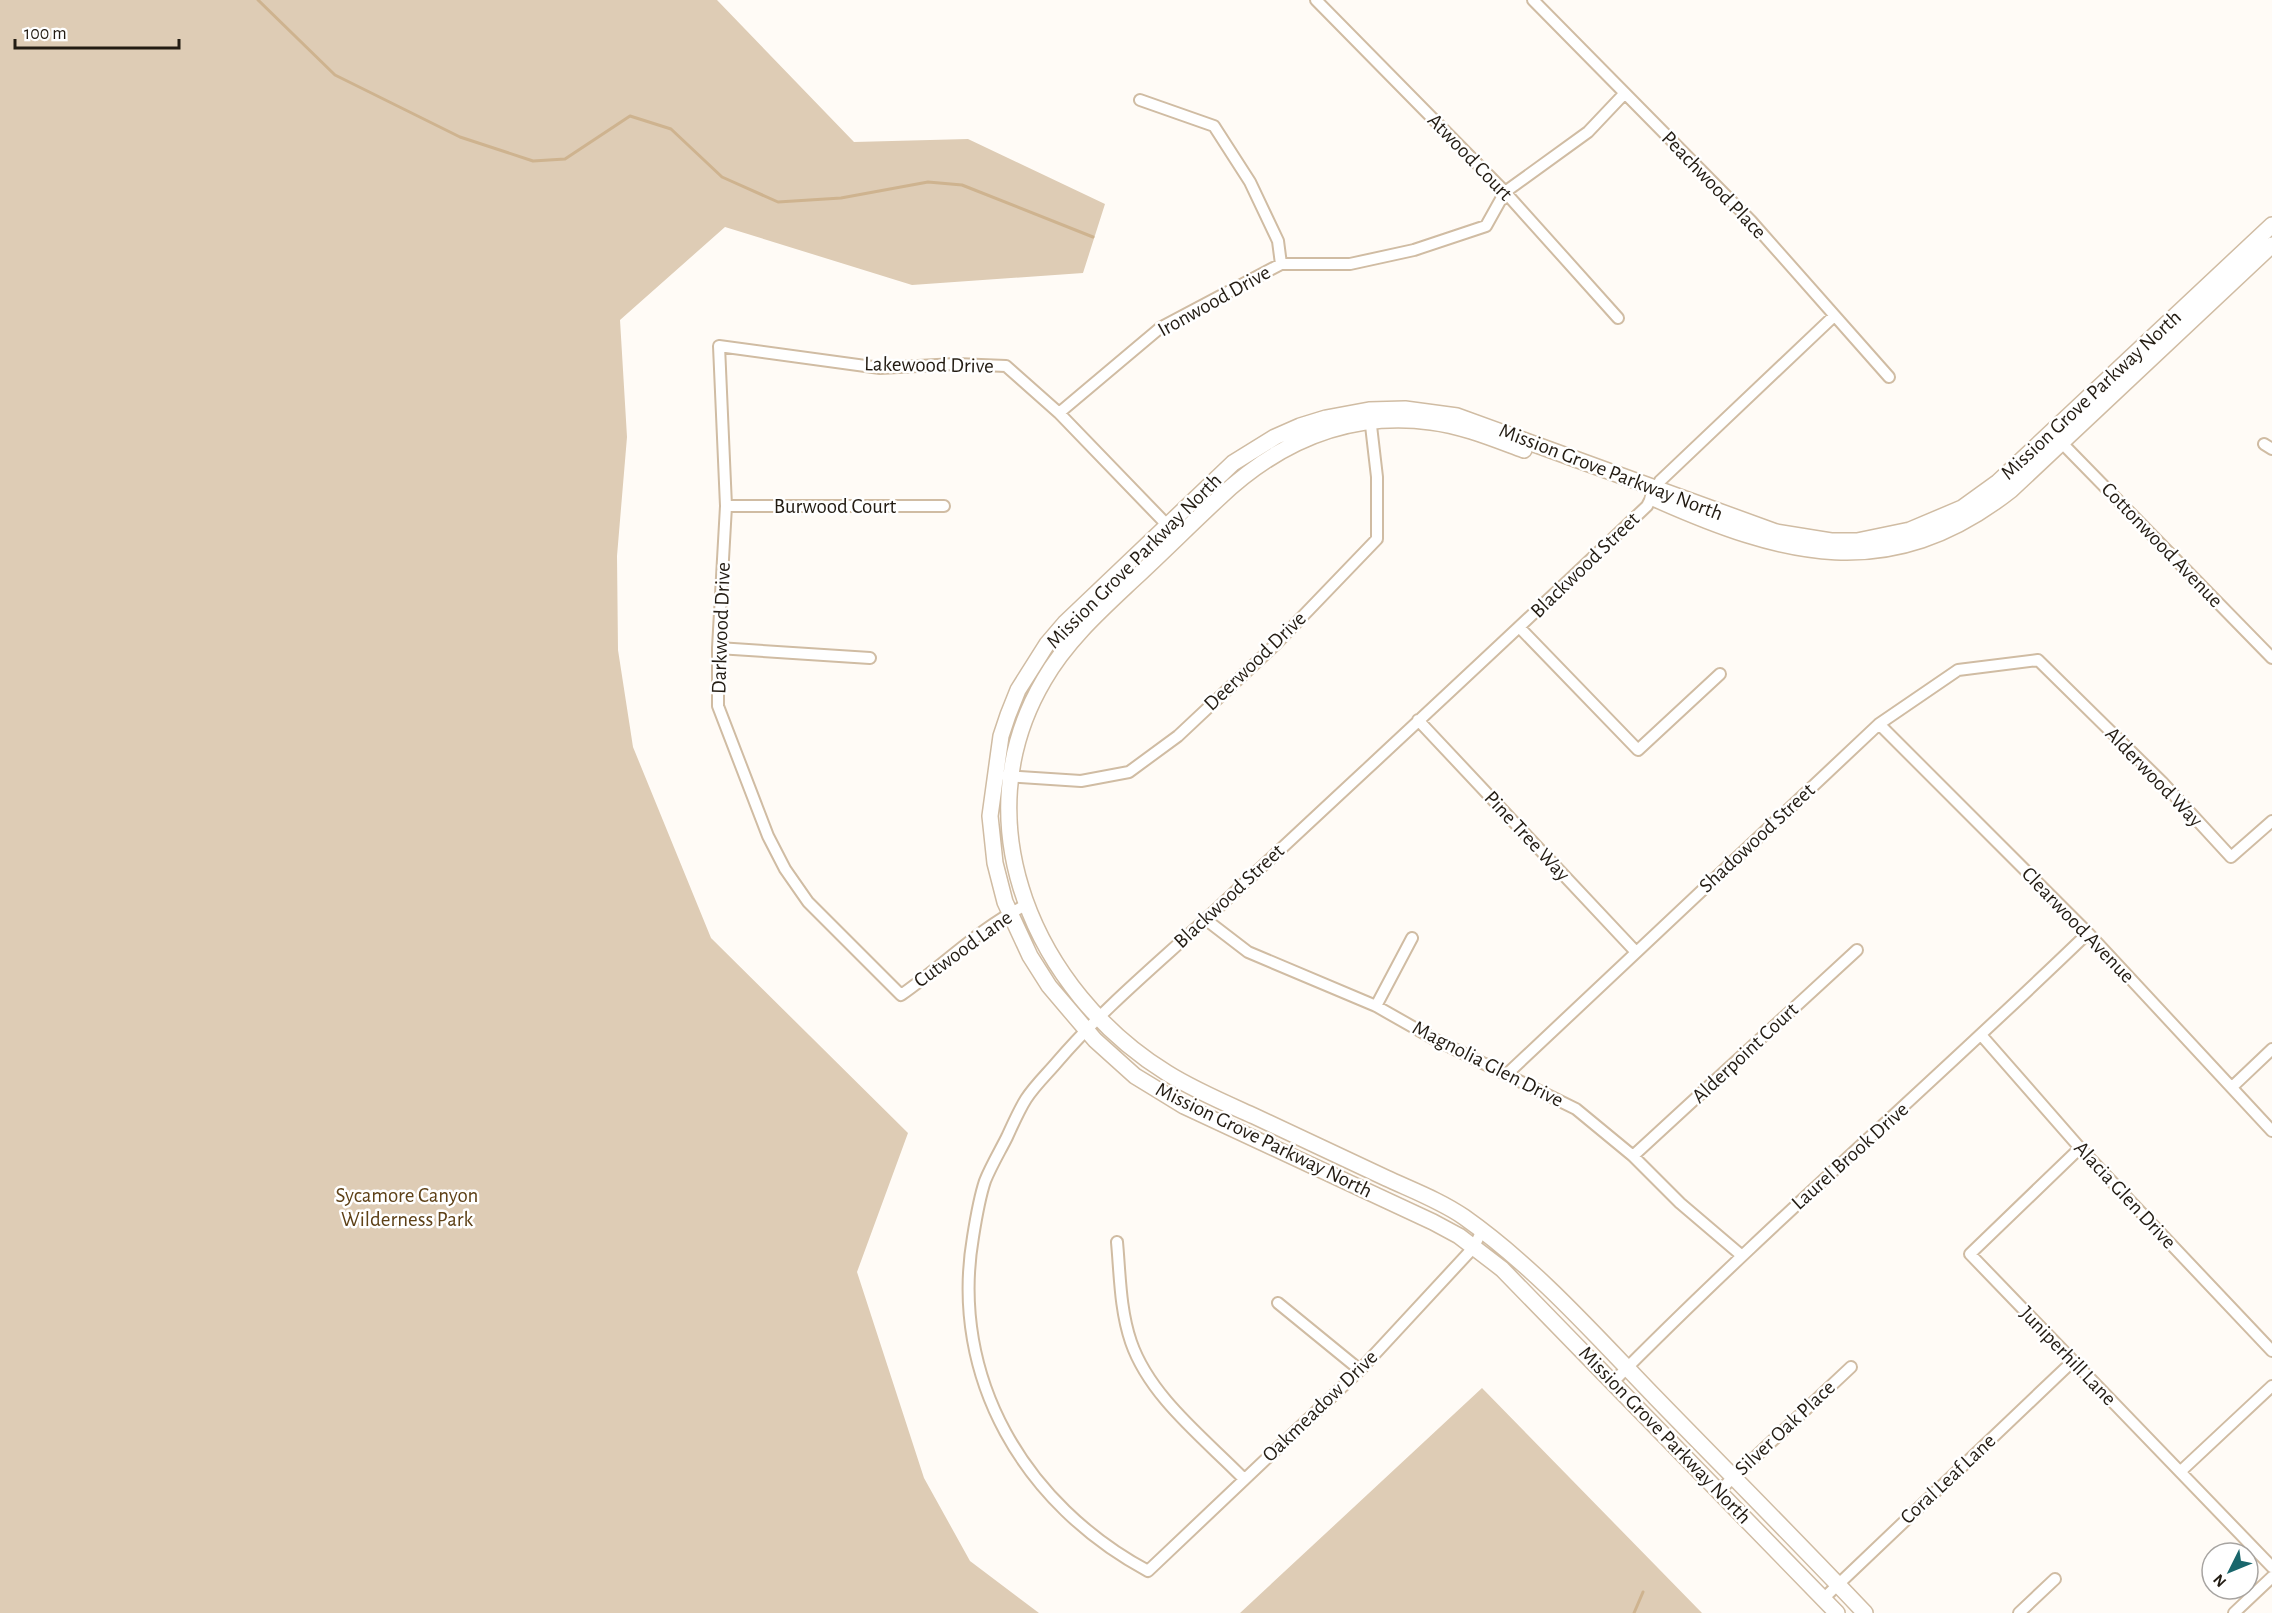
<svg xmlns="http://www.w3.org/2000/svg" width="2272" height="1613" font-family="'Alegreya Sans',sans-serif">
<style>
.green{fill:#deccb5}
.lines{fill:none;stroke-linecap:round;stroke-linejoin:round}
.stream{stroke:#ceb38f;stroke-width:3}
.street-casing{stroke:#d0bca3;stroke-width:14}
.secondary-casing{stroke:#d0bca3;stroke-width:18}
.street{stroke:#fff;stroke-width:10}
.secondary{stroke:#fff;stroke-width:15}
.labels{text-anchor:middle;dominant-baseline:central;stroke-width:5;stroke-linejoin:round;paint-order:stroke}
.street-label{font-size:21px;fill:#231c13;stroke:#fff}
.park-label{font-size:21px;fill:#5e4117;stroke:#fff}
</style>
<rect width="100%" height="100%" fill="#fffbf6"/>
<!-- green -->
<path class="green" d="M 0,0 L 717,0 L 854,142 L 968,139 L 1105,204 L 1083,273 L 912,285 L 725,227 L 620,320 L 627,437 L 617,556 L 618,650 L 633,747 L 711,938 L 908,1133 L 857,1272 L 924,1478 L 970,1561 L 1039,1613 L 0,1613 Z
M 1482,1388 L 1702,1613 L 1240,1613 Z"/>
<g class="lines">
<!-- stream -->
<path class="stream" d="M 258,0 L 335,75 L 460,137 L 533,161 L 565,159 L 630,116 L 671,129 L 722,177 L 778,202 L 841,198 L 928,182 L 962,185 L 1093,237
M 1634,1613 L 1643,1592"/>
<defs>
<path id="street" d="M 1316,0 L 1505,192 L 1618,318
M 1533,0 L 1751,221 L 1889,377
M 1140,100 L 1214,126 L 1250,182 L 1278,241 L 1281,264
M 1059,413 L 1160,328 L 1281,264 L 1350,264 L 1414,250 L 1486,226 L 1505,192 L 1588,132 L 1624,94
M 2058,439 L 2272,658
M 2264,444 L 2272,449
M 726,506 L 944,506
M 1520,628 L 1638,750 L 1720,674
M 718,648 L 870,658
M 1418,720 L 1636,952
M 1879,724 L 2088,933 L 2272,1131
M 1006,776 L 1081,781 L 1129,772 L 1178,736 L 1276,644 L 1377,539 L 1377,477 L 1370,417
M 1026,905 C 979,928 943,966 901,995 L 808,902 L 785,869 L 768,836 L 718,706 L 718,648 L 726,506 L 719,346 L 880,368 L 956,364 L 1006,366 L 1059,413 L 1171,529
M 1205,919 L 1248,952 L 1376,1006 L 1434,1039 L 1576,1109 L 1633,1156 L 1680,1203 L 1741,1255
M 1376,1006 L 1412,938
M 1982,1036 L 2080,1148 L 2272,1351
M 1507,1074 L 1879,724 L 1958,670 L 2038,660 L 2162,782 L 2231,857 L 2272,821
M 2232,1087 L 2272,1049
M 2080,1148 L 1970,1254 L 2272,1567
M 1633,1156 L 1857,950
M 1481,1232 L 1474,1247 L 1360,1370 L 1148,1571 C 1025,1505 949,1378 973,1237 C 976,1218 979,1199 985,1181 C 991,1166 1000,1151 1007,1137 C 1013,1124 1019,1110 1026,1099 C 1035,1085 1048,1073 1058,1061 C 1108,1003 1167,956 1222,904 C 1364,771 1507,640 1647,506 L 1660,481 L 1834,316
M 1117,1242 C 1120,1275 1120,1310 1131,1342 C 1150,1397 1204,1438 1244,1479
M 1278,1303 L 1360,1370
M 1614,1381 C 1767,1226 1932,1084 2088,933
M 2181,1471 L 2272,1386
M 1719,1491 L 1851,1367
M 1824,1598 L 2073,1361
M 2019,1613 L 2055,1579
M 2234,1613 L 2272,1577"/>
<path id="secondary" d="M 1524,450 C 1494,439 1463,426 1431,422 C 1348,411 1278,442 1219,498 C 1191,524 1163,552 1135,578 C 1102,609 1067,640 1044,680 C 960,822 1036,992 1167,1073 C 1194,1090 1225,1103 1254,1116 C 1298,1137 1342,1157 1386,1178 C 1412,1190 1441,1201 1464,1217 C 1536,1268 1594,1334 1655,1397 C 1725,1469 1796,1540 1865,1613
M 1653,498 C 1783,556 1889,586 2011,490 L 2272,245
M 1837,1613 L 1502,1269 L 1459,1236 L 1433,1222 L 1184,1106 L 1158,1090 L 1135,1076 L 1095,1040 L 1049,986 L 1030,956 L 1005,902 L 995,863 L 990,816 L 1001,736 L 1008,715 L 1018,690 L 1047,644 L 1065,623 L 1233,463 L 1275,437 L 1300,426 L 1326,418 L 1369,410 L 1405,409 L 1457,416 L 1776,532 L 1831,541 L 1857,541 L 1910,530 L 1962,508 L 1998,482 L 2272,225"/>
</defs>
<!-- street casing -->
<use href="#street" class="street-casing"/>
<!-- secondary casing -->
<use href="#secondary" class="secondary-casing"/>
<!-- street -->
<use href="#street" class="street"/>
<!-- secondary -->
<use href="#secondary" class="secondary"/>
</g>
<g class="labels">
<!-- street labels -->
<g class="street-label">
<text transform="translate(1470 157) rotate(46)">Atwood Court</text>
<text transform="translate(1714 185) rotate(46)">Peachwood Place</text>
<text transform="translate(1214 301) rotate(-29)">Ironwood Drive</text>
<text transform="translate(929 365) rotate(1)">Lakewood Drive</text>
<text transform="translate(2091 395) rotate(-43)">Mission Grove Parkway North</text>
<text transform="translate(1611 472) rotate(21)">Mission Grove Parkway North</text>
<text x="835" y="506">Burwood Court</text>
<text transform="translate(2162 545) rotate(46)">Cottonwood Avenue</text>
<text transform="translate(1134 561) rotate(-45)">Mission Grove Parkway North</text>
<text transform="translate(1585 565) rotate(-44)">Blackwood Street</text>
<text transform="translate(721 628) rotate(-88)">Darkwood Drive</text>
<text transform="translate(1255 661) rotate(-44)">Deerwood Drive</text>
<text transform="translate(2154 777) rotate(46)">Alderwood Way</text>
<text transform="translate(1527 836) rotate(47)">Pine Tree Way</text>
<text transform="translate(1757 838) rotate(-43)">Shadowood Street</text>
<text transform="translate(1229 896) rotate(-43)">Blackwood Street</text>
<text transform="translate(2078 925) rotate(46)">Clearwood Avenue</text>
<text transform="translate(963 949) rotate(-36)">Cutwood Lane</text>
<text transform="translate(1745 1053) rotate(-43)">Alderpoint Court</text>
<text transform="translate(1488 1064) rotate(27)">Magnolia Glen Drive</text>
<text transform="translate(1264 1140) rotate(26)">Mission Grove Parkway North</text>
<text transform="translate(1850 1156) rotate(-42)">Laurel Brook Drive</text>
<text transform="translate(2125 1195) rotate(47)">Alacia Glen Drive</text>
<text transform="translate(2068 1356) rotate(46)">Juniperhill Lane</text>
<text transform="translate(1320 1406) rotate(-44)">Oakmeadow Drive</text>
<text transform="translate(1785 1428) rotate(-43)">Silver Oak Place</text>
<text transform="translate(1665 1435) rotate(46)">Mission Grove Parkway North</text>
<text transform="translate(1948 1479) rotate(-43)">Coral Leaf Lane</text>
</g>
<!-- park labels -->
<g class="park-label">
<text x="407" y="1195">Sycamore Canyon<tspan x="407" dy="24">Wilderness Park</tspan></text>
</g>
</g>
<!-- north arrow -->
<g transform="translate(2230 1571) rotate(227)"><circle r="28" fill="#ffffff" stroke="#a7a4a1" stroke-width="1.5"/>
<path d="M0-4.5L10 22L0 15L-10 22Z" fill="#19666c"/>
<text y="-9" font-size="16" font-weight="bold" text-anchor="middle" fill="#231c13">N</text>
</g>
<!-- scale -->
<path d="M15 39v9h164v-9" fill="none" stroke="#231c13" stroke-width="3"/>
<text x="24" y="39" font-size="18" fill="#231c13" stroke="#ffffff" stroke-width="4.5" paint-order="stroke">100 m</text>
</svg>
